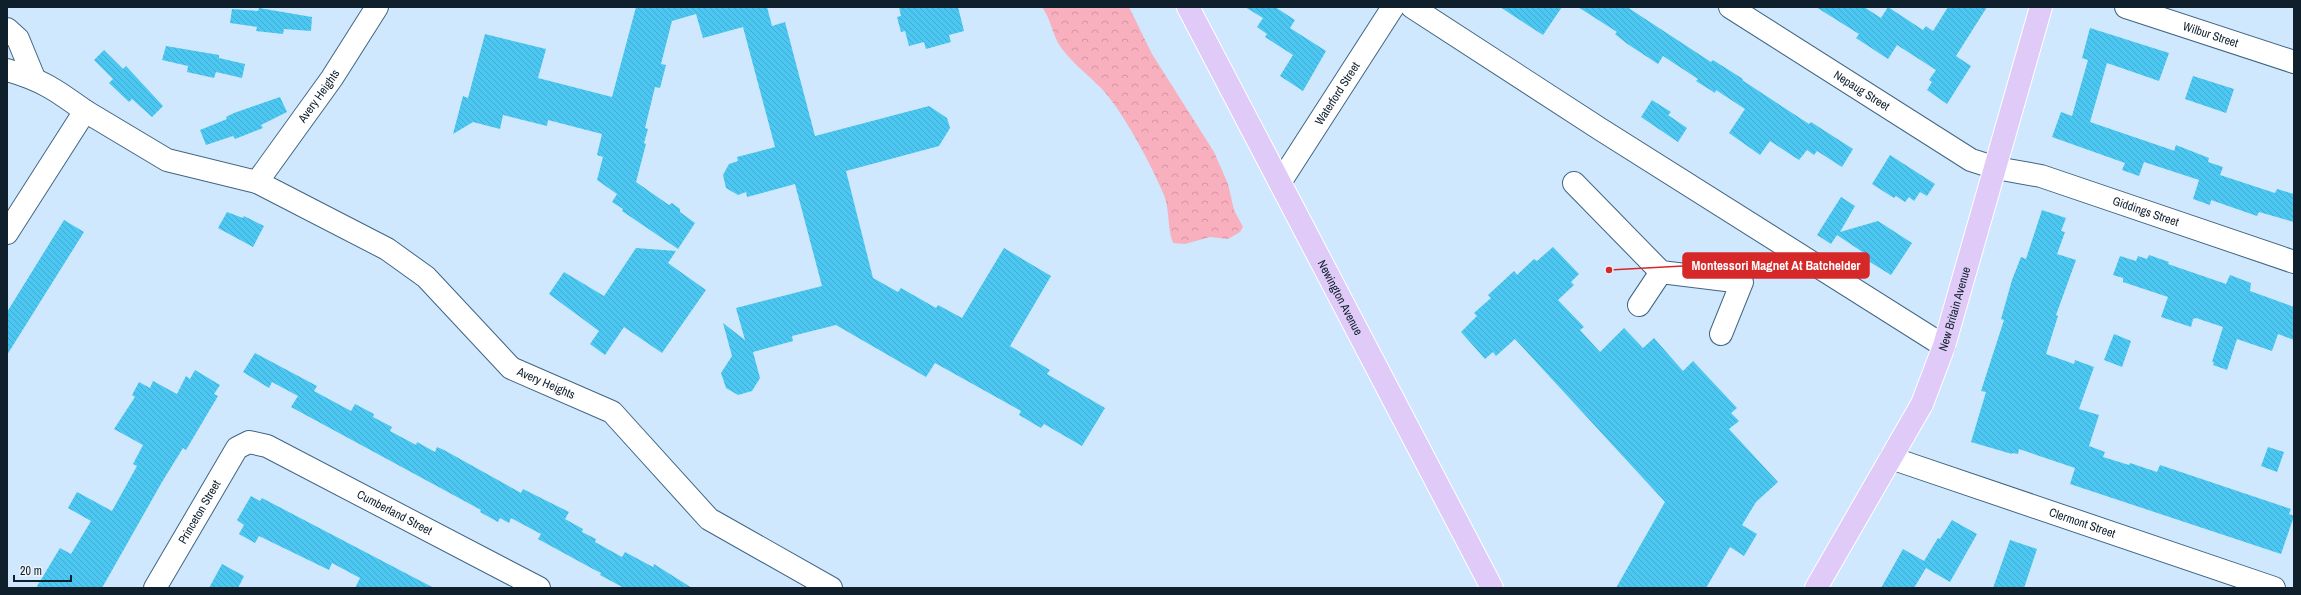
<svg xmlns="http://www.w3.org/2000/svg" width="2301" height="595" font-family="'Archivo Narrow',sans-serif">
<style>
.forest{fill:url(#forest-crowns)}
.building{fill:url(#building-back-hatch)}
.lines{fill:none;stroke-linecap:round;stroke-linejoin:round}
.minor-casing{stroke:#406584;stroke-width:24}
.major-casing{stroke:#fff;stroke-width:24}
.minor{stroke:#fff;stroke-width:22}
.major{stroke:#dfcaf8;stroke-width:22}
.labels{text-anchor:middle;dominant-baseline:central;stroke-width:4;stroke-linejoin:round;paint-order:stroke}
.street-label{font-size:12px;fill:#0f1f2c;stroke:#eaf2fa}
.leader{fill:none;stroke:#d62828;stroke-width:1.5}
.callout-dot{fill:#d62828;stroke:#eaf2fa;stroke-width:1.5}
.callout{fill:#d62828;stroke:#d62828;stroke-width:1.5}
.callout-label{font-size:13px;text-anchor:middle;font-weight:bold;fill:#fff}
</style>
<defs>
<pattern id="forest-crowns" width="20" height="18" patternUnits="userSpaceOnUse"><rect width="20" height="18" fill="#f8afbe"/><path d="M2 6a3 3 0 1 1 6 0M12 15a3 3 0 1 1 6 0" fill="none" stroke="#d396a3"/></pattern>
<pattern id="building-back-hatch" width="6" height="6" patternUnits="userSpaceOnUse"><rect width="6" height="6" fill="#4cc7f1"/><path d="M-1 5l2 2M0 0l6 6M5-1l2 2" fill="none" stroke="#41aacf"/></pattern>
</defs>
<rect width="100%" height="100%" fill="#cfe8fd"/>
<!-- forest -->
<path class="forest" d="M 1042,7 L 1129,7 L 1152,54 L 1214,152 L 1228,184 L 1234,210 L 1243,227 L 1240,232 L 1228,239 L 1210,237 L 1185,244 L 1173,243 C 1167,227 1170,211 1164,195 C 1152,166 1122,109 1100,87 C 1087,74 1071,62 1060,46 C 1052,34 1051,19 1042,7 Z"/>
<!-- building -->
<path class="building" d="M 636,7 L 767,7 L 772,26 L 785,22 L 815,136 L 929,106 L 947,118 L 950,128 L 939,146 L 846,171 L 873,278 L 898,292 L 901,288 L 936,308 L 938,305 L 962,318 L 1004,248 L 1051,276 L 1010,346 L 1050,370 L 1047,374 L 1105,408 L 1082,446 L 1044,424 L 1041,428 L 1019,415 L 1021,411 L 935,363 L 926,377 L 836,325 L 792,336 L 793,341 L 753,352 L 760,378 L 752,391 L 738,395 L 726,388 L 721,373 L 732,356 L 723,323 L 745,340 L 736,308 L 822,286 L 795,184 L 747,197 L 746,192 L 738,195 L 726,188 L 723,175 L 729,164 L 738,161 L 737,157 L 775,147 L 743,27 L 703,38 L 696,14 L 672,21 L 661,64 L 666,65 L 660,88 L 655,87 L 645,128 L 648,129 L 644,143 L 646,144 L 636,182 L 669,205 L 672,203 L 680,209 L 680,212 L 695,223 L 678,249 L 622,211 L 623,209 L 612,202 L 617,194 L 597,180 L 603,157 L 597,155 L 602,134 L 548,120 L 547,126 L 503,115 L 500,129 L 473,122 L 453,134 L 463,96 L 468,98 L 485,34 L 546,49 L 538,78 L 612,97 Z
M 899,7 L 958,7 L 964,31 L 949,35 L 951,42 L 926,49 L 924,42 L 909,46 L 905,31 L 901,32 L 897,17 L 901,16 Z
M 1245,7 L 1275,7 L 1295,20 L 1290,28 L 1326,51 L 1303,91 L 1280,76 L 1293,55 L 1265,37 L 1267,34 L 1257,27 L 1263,18 Z
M 1500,7 L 1562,7 L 1543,35 Z
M 1578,7 L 1627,7 L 1711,62 L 1713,60 L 1743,79 L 1742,80 L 1809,124 L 1811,122 L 1853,149 L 1842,167 L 1817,151 L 1814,155 L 1807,150 L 1799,160 L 1770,141 L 1760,155 L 1729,133 L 1745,109 L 1716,90 L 1715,93 L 1696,81 L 1698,79 L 1663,56 L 1658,64 L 1626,43 L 1615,34 L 1617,32 Z
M 1816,7 L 1864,7 L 1881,18 L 1888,7 L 1923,30 L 1926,26 L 1933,31 L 1948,7 L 1987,7 L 1956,56 L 1971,66 L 1947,104 L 1927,90 L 1932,82 L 1929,80 L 1936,70 L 1897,45 L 1888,59 L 1856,38 L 1859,34 Z
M 259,8 L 312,17 L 311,31 L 284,29 L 283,34 L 256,31 L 257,27 L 230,23 L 232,9 L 258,11 Z
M 2090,28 L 2169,53 L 2159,81 L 2107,63 L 2090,122 L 2172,150 L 2174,151 L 2176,145 L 2209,158 L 2208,162 L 2223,167 L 2220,175 L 2275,193 L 2277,189 L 2294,194 L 2294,222 L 2259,212 L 2257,216 L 2211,200 L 2210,205 L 2193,199 L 2199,180 L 2144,162 L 2139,176 L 2122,170 L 2125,163 L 2052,137 L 2061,112 L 2072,116 L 2088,60 L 2082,58 Z
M 166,46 L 219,55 L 219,58 L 245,64 L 242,78 L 216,72 L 214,78 L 187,72 L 188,66 L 162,60 Z
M 104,50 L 123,69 L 126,66 L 163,106 L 152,117 L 132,99 L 129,102 L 109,83 L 113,79 L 94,60 Z
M 2193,76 L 2234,89 L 2226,113 L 2185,99 Z
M 280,97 L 287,112 L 261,125 L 263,128 L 235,139 L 233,136 L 206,145 L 200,130 L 227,119 L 226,117 L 234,113 Z
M 1652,100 L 1671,112 L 1668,115 L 1687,128 L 1678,142 L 1641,117 Z
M 1890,155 L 1935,184 L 1927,196 L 1920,192 L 1914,201 L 1909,197 L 1905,202 L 1896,196 L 1894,198 L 1872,184 Z
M 1841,197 L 1855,206 L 1840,232 L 1878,221 L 1912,243 L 1891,275 L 1865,259 L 1867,255 L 1837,235 L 1831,244 L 1817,235 Z
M 2042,210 L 2066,218 L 2061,231 L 2065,232 L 2057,254 L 2076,260 L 2056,315 L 2058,316 L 2046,354 L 2074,364 L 2075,360 L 2094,367 L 2079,409 L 2099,415 L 2089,446 L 2105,452 L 2103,457 L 2129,465 L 2130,463 L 2157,472 L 2160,465 L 2291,509 L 2289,514 L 2294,516 L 2281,554 L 2070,484 L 2075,468 L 2019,449 L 2018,454 L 2012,453 L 2012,454 L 1971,442 L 1986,392 L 1981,391 L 2004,320 L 2001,319 L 2012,280 L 2021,257 L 2026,259 Z
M 227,212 L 243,218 L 244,216 L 264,226 L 253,247 L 218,228 Z
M 64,220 L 84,232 L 7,355 L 7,312 Z
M 1553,247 L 1579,274 L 1571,282 L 1574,285 L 1558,300 L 1584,327 L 1580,330 L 1600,352 L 1624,328 L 1643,348 L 1654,338 L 1683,371 L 1693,361 L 1737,408 L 1731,413 L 1739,421 L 1729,429 L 1778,482 L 1756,502 L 1742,525 L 1757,534 L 1744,556 L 1730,547 L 1706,588 L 1616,588 L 1665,502 L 1515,339 L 1496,356 L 1493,352 L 1485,359 L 1461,332 L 1477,316 L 1474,313 L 1491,298 L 1488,295 L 1514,271 L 1517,275 L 1534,259 L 1537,261 Z
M 636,248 L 676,251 L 668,263 L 706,290 L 662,353 L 624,327 L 605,355 L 590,344 L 599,331 L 549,294 L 564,272 L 604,296 Z
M 2149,255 L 2169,262 L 2168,264 L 2226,284 L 2230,275 L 2251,283 L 2250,291 L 2294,307 L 2294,340 L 2278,334 L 2272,351 L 2237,339 L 2227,370 L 2213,365 L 2214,362 L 2212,362 L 2223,327 L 2196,318 L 2193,319 L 2191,327 L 2161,317 L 2168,297 L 2123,282 L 2123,278 L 2113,275 L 2120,256 L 2136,261 L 2138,256 L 2147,259 Z
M 2114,334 L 2131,341 L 2122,367 L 2104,360 Z
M 255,353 L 317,386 L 314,391 L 351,411 L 355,404 L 374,414 L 373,417 L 392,427 L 390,431 L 416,445 L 417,442 L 435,452 L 437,447 L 444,450 L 521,493 L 523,489 L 569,512 L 565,519 L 583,529 L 582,532 L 596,539 L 595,542 L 622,557 L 625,552 L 653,567 L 654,564 L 692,588 L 624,588 L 600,575 L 601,573 L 593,569 L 538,539 L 541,534 L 511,518 L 509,523 L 500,518 L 498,522 L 480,512 L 481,510 L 291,407 L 298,396 L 272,382 L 269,388 L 243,372 Z
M 195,370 L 220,385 L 214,394 L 218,396 L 186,450 L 183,448 L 162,482 L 102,588 L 36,588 L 60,548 L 71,554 L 91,521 L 68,508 L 77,492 L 112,511 L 137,466 L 133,464 L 143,445 L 114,429 L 135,397 L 132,395 L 139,382 L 150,388 L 153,381 L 177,394 L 186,376 L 190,379 Z
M 2268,447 L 2284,452 L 2277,472 L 2261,466 Z
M 251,496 L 260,501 L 262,498 L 434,588 L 355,588 L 360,578 L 332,563 L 329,570 L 259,536 L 255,543 L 239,534 L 244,525 L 237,520 Z
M 1952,520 L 1977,534 L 1950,582 L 1926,568 L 1914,588 L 1881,588 L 1903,549 L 1924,561 L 1938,538 L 1940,539 Z
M 2010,540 L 2037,549 L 2024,588 L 1993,588 Z
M 222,564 L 244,576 L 238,588 L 209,588 Z"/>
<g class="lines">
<defs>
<g id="minor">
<path d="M 1412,7 L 1600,129 L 1944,346"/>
<path id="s1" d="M 1730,7 L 1971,160 L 1996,168 L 2041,176 L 2294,262"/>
<path id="s2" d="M 2126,7 L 2294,62"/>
<path d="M 7,29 L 18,39 L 34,78"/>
<path d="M 7,70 C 42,80 56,90 85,111"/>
<path id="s3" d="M 1281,181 L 1393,7"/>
<path id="s4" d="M 257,182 L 332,78 L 377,7"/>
<path d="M 1574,183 L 1661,272 L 1742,282 L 1721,334"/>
<path id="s5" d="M 7,233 L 85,111 L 167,160 L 257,182 L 387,249 L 426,277 L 511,368 L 612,412 L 709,519 L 831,588"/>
<path d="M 1639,305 L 1661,272"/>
<path id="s6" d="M 1891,458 L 2274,588"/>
<path id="s7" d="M 155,588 L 237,448 L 249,442 L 267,446 L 539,588"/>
</g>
<g id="major">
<path id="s8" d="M 1188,7 L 1492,588"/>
<path id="s9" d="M 1816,588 L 1922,404 L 1944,346 L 2041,7"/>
</g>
</defs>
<!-- minor casing -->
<use href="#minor" class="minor-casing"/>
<!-- major casing -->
<use href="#major" class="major-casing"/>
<!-- minor -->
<use href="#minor" class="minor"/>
<!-- major -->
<use href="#major" class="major"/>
</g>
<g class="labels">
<!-- street labels -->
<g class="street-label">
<text stroke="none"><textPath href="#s2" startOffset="89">Wilbur Street</textPath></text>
<text stroke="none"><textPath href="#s1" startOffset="156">Nepaug Street</textPath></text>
<text stroke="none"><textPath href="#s3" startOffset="104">Waterford Street</textPath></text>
<text stroke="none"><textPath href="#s4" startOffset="106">Avery Heights</textPath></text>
<text stroke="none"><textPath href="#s1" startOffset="468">Giddings Street</textPath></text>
<text stroke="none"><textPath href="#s8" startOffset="328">Newington Avenue</textPath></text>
<text stroke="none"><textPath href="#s9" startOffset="313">New Britain Avenue</textPath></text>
<text stroke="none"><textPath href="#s5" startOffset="690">Avery Heights</textPath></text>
<text stroke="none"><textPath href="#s7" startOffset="88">Princeton Street</textPath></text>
<text stroke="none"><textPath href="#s7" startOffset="338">Cumberland Street</textPath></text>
<text stroke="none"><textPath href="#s6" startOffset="202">Clermont Street</textPath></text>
</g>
</g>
<!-- callouts -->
<path class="leader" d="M1609 270L1683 266"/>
<circle class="callout-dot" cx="1609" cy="270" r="4"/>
<rect class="callout" x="1683" y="253" width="186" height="25" rx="4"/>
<g class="callout-label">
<text x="1776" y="270">Montessori Magnet At Batchelder</text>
</g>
<!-- border -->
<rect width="2301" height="595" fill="none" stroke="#0f1f2c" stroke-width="16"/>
<!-- scale -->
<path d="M14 575v6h57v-6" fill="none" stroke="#0f1f2c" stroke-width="2"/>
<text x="20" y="575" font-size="12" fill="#0f1f2c" stroke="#eaf2fa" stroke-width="3" paint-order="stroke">20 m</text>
</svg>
